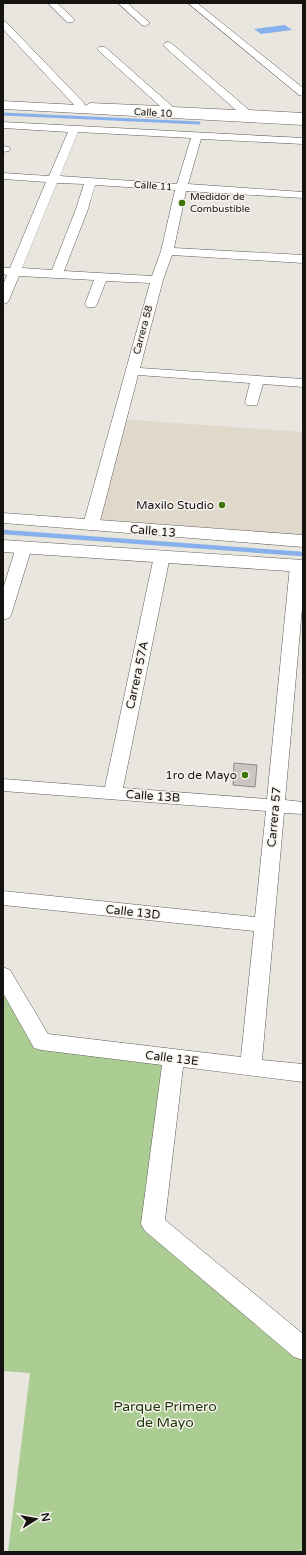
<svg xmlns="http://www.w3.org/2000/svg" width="306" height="1555" font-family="'Varela Round',sans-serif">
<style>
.built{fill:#e1d8cc}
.green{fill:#abcd94}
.water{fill:#85b0ec}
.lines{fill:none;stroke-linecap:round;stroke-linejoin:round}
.stream-far1{stroke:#85b0ec;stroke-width:3}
.stream{stroke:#85b0ec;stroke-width:4.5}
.building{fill:#ccc5c4;stroke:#908988}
.minor-casing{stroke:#605c58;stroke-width:1}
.major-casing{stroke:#605c58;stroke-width:1}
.minor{fill:#fff;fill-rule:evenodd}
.major{fill:#fff;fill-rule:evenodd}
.poi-dot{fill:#3f7607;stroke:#f6f2ed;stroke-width:1.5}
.labels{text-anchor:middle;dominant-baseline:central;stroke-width:3;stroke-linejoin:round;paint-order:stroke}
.far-street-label{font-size:10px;fill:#141311;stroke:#f6f2ed}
.far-poi-label{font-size:10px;fill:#141311;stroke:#f6f2ed;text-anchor:start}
.poi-label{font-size:12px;fill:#141311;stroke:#f6f2ed;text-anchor:end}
.street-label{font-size:12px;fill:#141311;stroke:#f6f2ed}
.near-park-label{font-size:14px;fill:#1d3607;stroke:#f6f2ed}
</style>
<rect width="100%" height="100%" fill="#e9e5df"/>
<!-- built -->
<path class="built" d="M 119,419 L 303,432 L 303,541 L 91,525 Z"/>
<!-- green -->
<path class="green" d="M 3,975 L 41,1042 L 173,1059 L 153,1224 L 303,1349 L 303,1552 L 8,1552 L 30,1373 L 3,1371 Z"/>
<!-- water -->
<path class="water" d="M 285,25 L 292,30 L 261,34 L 254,29 Z"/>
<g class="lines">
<!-- stream-far1 -->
<path class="stream-far1" d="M 3,114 L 199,123"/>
<!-- stream -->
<path class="stream" d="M 3,532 L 303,554"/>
</g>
<!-- building -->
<path class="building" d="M 234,763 L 257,765 L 255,787 L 233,785 Z"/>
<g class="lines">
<defs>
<path id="minor" d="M 48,3 L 57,3 L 75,20 L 73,22 L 67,22 Z
M 118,3 L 127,3 L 150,23 L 145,26 L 142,25 Z
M 188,3 L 197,3 L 303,88 L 303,96 L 299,95 Z
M 3,21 L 6,22 L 84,103 L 85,105 L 84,107 L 76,107 L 3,29 Z
M 168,42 L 171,43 L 249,110 L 303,113 L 303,119 L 86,108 L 85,106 L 90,103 L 160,106 L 99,51 L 97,49 L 99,47 L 105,47 L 173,107 L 236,110 L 165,47 L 163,45 L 165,43 Z
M 3,122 L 303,138 L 303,144 L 201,139 L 188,184 L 303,192 L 303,198 L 186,191 L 174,248 L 303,255 L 303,263 L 172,255 L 163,280 L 140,368 L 303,379 L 303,387 L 263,384 L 257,405 L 247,405 L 245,402 L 250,383 L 138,375 L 99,525 L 96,528 L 91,530 L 86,528 L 83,525 L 150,283 L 106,281 L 97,304 L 95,307 L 87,307 L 85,304 L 94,280 L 19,276 L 9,300 L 7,303 L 3,304 L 3,285 L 7,275 L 3,274 L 3,268 L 10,268 L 46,182 L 3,179 L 3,173 L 49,176 L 68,132 L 3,128 ZM 78,132 L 191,138 L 177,184 L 60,176 ZM 57,183 L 84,184 L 76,209 L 52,270 L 22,268 ZM 95,185 L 175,190 L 161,251 L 152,276 L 64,271 L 88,209 Z
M 3,146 L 9,147 L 10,149 L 9,151 L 3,152 Z
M 24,542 L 29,544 L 32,547 L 11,615 L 9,618 L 3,620 L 3,589 L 16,547 L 19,544 Z
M 162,551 L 167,553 L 170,556 L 123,788 L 267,799 L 290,566 L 293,563 L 298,561 L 303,563 L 303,597 L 285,800 L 303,802 L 303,814 L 284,813 L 262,1060 L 303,1064 L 303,1082 L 183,1067 L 165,1220 L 303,1334 L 303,1360 L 294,1357 L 145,1231 L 141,1224 L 162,1065 L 41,1050 L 34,1048 L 3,993 L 3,967 L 10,970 L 48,1034 L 241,1057 L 254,931 L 3,905 L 3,891 L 255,917 L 266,811 L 3,791 L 3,779 L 105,787 L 154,556 L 157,553 Z"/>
<path id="major" d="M 3,101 L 303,117 L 303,125 L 3,109 Z
M 3,513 L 303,535 L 303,547 L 3,523 Z
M 3,540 L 303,560 L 303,572 L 3,552 Z"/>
</defs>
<!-- minor casing -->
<use href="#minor" class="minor-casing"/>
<!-- major casing -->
<use href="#major" class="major-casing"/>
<!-- minor -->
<use href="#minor" class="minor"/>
<!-- major -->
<use href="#major" class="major"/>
</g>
<!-- markers -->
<g class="poi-dot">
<circle cx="182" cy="203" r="4"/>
<circle cx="222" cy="505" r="4"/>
<circle cx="245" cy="775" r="4"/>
</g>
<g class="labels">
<!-- far-street labels -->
<g class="far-street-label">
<text transform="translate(153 113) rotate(3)">Calle 10</text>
<text transform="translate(153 186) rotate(4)">Calle 11</text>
<text transform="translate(143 330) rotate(-75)">Carrera 58</text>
</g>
<!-- far-poi labels -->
<g class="far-poi-label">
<text x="190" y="197">Medidor de<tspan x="190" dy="12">Combustible</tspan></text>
</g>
<!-- poi labels -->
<g class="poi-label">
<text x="214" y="505">Maxilo Studio</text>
<text x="237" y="775">1ro de Mayo</text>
</g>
<!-- street labels -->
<g class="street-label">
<text transform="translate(153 531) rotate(5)">Calle 13</text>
<text transform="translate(137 675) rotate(-78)">Carrera 57A</text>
<text transform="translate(153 796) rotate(4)">Calle 13B</text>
<text transform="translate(274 817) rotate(-85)">Carrera 57</text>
<text transform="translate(133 912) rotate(6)">Calle 13D</text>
<text transform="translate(172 1058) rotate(7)">Calle 13E</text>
</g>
<!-- near-park labels -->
<g class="near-park-label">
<text x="165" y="1406">Parque Primero<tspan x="165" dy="16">de Mayo</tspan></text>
</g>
</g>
<!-- border -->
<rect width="306" height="1555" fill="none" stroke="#141311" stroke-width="8"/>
<!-- north arrow -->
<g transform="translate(36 1519) rotate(79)" stroke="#f6f2ed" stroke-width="3" paint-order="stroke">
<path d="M0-3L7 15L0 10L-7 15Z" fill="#141311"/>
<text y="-6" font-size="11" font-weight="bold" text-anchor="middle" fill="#141311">N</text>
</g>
</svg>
